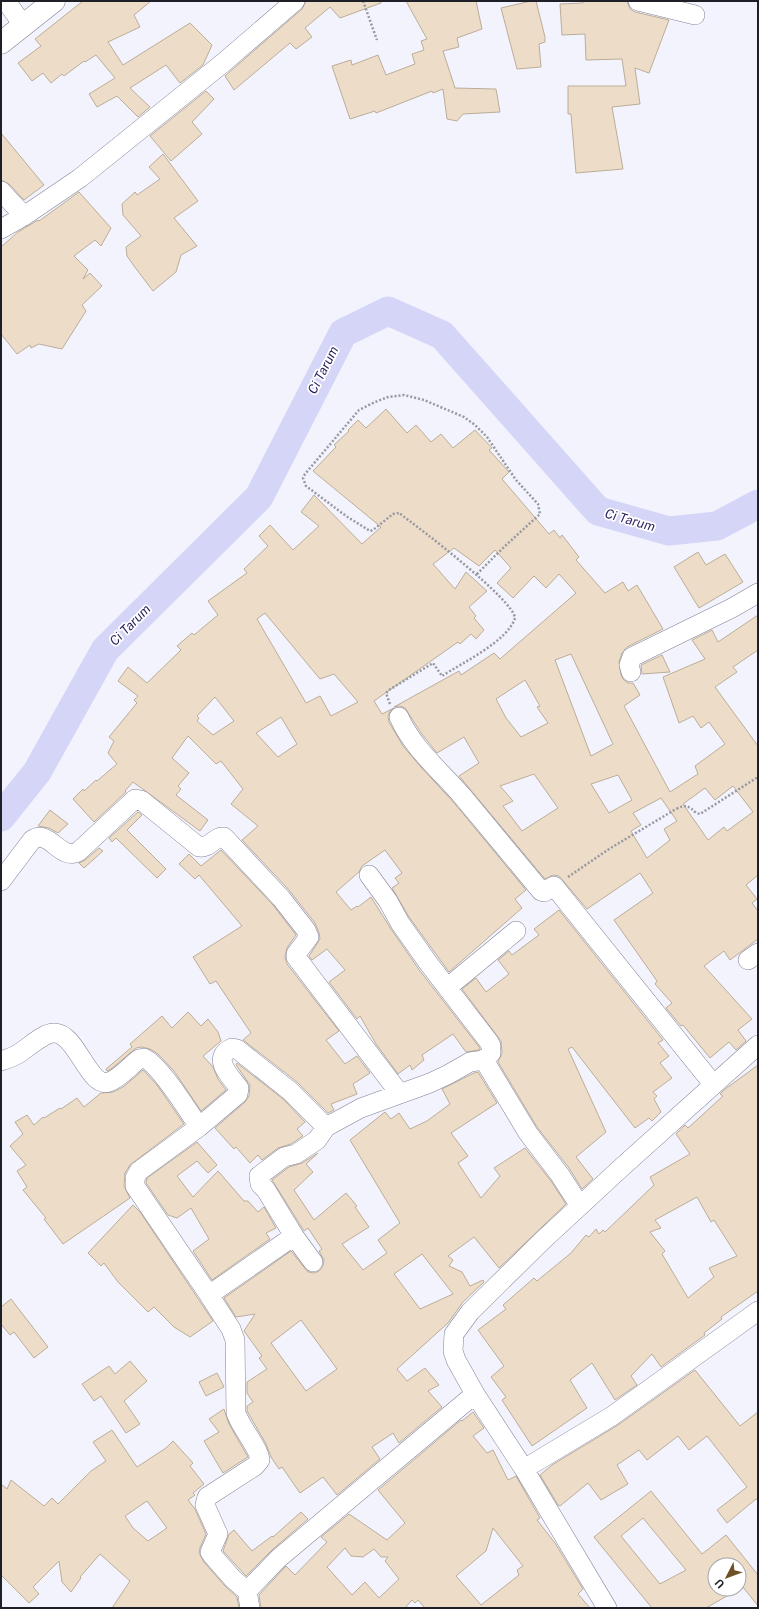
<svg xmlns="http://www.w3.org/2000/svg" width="759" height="1609" font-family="'Public Sans',sans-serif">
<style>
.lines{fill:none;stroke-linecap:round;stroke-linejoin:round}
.river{stroke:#d5d5f7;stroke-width:29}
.building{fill:#edddc8;stroke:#bcad99;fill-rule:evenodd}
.street-casing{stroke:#818197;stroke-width:20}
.secondary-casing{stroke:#818197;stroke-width:23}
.path{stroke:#9798a1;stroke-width:2.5;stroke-dasharray:2 2;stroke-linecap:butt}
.street{stroke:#fff;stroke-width:19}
.secondary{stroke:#fff;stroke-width:22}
.labels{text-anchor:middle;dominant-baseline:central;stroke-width:3.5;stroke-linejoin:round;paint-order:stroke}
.water-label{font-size:13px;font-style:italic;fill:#281e5d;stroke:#fff}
</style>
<rect width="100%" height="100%" fill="#f2f3fd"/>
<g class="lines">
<!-- river -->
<path class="river" d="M 1,817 L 37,772 L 105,650 L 259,497 L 343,333 L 388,311 L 442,335 L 598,511 L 669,531 L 717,526 L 758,504"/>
</g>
<!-- building -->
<path class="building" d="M 83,1 L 151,1 L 134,15 L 140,27 L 108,42 L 123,65 L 190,23 L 212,45 L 203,65 L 180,83 L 166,65 L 130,88 L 150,107 L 138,117 L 117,96 L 97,107 L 89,94 L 115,78 L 96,55 L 85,62 L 84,61 L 64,76 L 62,74 L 51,83 L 43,73 L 32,81 L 18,63 L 41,46 L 35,39 Z
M 306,1 L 381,1 L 381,3 L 340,18 L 330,7 L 305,28 L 312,37 L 296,49 L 290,43 L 234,90 L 225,76 L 302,9 Z
M 406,1 L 476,1 L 482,29 L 457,38 L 459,47 L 443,51 L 455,88 L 496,89 L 500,112 L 463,114 L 457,121 L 447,119 L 443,89 L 433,93 L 432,91 L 376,113 L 375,111 L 350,119 L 332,66 L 351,60 L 352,65 L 378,55 L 386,75 L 415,64 L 412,54 L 424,50 L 421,41 L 427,39 Z
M 531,1 L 536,1 L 545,37 L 545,42 L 539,44 L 541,67 L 517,69 L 501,8 Z
M 583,1 L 627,1 L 630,9 L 635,12 L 669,20 L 649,73 L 635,68 L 640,104 L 612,107 L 623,169 L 576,173 L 571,114 L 568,114 L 568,86 L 626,86 L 622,59 L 586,60 L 585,34 L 562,35 L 560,4 L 583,3 Z
M 206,91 L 214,99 L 192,122 L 202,134 L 171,161 L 150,136 Z
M 1,133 L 44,185 L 24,200 L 9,184 L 1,180 Z
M 163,154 L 198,201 L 174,218 L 197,246 L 181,255 L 176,272 L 153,291 L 134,266 L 127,256 L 126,247 L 141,236 L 123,215 L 122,204 L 135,192 L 137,195 L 160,179 L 149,167 Z
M 79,192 L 111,228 L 101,246 L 95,240 L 74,256 L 88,270 L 83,279 L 90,273 L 102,286 L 82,305 L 86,311 L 62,349 L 39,344 L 31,348 L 30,345 L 17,354 L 1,334 L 1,247 L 18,232 L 38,220 L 39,221 Z
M 386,409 L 407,433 L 416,425 L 431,442 L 441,434 L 453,448 L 475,430 L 492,448 L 489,450 L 509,472 L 502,479 L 549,534 L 554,530 L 560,538 L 562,535 L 579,557 L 576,560 L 605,593 L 623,582 L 628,591 L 637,585 L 663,629 L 627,647 L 622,653 L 619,662 L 621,675 L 624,680 L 628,683 L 633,683 L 640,695 L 624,706 L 670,792 L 698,774 L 695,766 L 725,744 L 709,722 L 701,728 L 693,716 L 679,723 L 663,677 L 705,659 L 692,640 L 712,630 L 718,642 L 758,615 L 758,650 L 733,667 L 737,672 L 715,687 L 758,746 L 758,875 L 746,885 L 757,899 L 752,903 L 758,911 L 758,939 L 730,960 L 724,951 L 704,966 L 752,1019 L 738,1030 L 746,1041 L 736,1050 L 729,1042 L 710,1058 L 683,1025 L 681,1026 L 666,1008 L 672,1003 L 655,984 L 657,981 L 614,920 L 653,893 L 640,873 L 587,909 L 559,876 L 553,875 L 545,879 L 459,776 L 479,763 L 464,737 L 437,753 L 421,733 L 405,708 L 400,706 L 394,707 L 459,671 L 461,675 L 494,653 L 500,659 L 576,593 L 559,574 L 546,588 L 534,576 L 513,598 L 497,583 L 511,568 L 495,550 L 479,566 L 454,548 L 433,564 L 455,589 L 466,572 L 487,591 L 469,607 L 476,616 L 474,618 L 484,630 L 476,639 L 471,634 L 460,644 L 458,642 L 374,701 L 382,714 L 394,708 L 390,711 L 388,716 L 389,722 L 403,746 L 420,766 L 455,804 L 526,890 L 515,899 L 522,908 L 449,972 L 409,917 L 392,888 L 399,883 L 395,878 L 402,873 L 385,850 L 362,866 L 359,872 L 336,892 L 351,910 L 357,906 L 358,907 L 371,897 L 391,929 L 420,971 L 480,1048 L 479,1050 L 466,1052 L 453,1034 L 422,1055 L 424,1060 L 412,1070 L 410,1065 L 398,1074 L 376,1044 L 360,1016 L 357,1019 L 329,982 L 345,970 L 327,949 L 312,960 L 309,956 L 320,939 L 319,933 L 315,923 L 289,890 L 242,840 L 258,826 L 231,804 L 243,789 L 221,761 L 216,764 L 188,736 L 172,758 L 189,773 L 178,786 L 181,789 L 176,795 L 208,820 L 200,831 L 133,782 L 125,791 L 126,792 L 94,822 L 73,799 L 83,789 L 84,791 L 96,780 L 97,781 L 117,764 L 108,753 L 114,741 L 109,737 L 137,703 L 134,700 L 138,696 L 118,681 L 128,667 L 147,683 L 181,650 L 177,646 L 192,633 L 194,635 L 218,615 L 208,601 L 247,573 L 244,569 L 268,546 L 259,536 L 270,525 L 293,550 L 319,526 L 301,512 L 314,495 L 362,544 L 381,527 L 313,471 L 336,447 L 334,445 L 349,431 L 348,430 L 358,420 L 366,428 ZM 265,613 L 320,679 L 334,674 L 358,702 L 331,716 L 320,696 L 306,703 L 257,619 ZM 571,654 L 613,744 L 591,756 L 555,660 ZM 525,680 L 540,706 L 537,707 L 548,723 L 521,737 L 506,718 L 496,699 ZM 215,697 L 234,721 L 213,735 L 197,721 L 199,718 L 197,716 ZM 281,717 L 297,744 L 278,757 L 256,733 ZM 534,774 L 558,808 L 522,831 L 503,806 L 513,801 L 500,786 ZM 618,775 L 632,800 L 609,813 L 591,784 ZM 733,786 L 753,812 L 727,831 L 724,827 L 708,840 L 683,804 L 705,788 L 715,800 ZM 661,798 L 677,821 L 664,829 L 670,840 L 647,858 L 631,831 L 641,825 L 633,813 Z
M 698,552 L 706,565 L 725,554 L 743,582 L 699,608 L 674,567 Z
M 662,655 L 670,672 L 642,674 L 641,665 Z
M 50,810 L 68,824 L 58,833 L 49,828 L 38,826 Z
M 138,812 L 142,815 L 127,830 L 166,869 L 157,878 L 116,838 L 112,842 L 109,838 Z
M 99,848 L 103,851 L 84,868 L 79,863 L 85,860 Z
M 221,850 L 273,905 L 296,935 L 287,948 L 285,957 L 287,964 L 339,1031 L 326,1040 L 345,1064 L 357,1056 L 370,1073 L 353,1084 L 357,1094 L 331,1104 L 334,1110 L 328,1113 L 297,1082 L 243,1040 L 251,1033 L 216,981 L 210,984 L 193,957 L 242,926 L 199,875 L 195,879 L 179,864 L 189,854 L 201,866 Z
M 559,910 L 663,1040 L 658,1043 L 669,1056 L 660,1063 L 672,1078 L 653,1092 L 657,1096 L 654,1099 L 661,1112 L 652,1121 L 649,1118 L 635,1128 L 572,1047 L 568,1049 L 606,1132 L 576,1157 L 593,1179 L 582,1189 L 569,1168 L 537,1127 L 498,1062 L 502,1053 L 501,1041 L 462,989 L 476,978 L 486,992 L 509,974 L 498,960 L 509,951 L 512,955 L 539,935 L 534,929 Z
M 188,1012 L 201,1026 L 208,1019 L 218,1032 L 221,1041 L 203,1056 L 213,1067 L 218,1079 L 226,1090 L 201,1111 L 174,1071 L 158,1054 L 150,1049 L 142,1047 L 136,1048 L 111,1069 L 107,1071 L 106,1069 L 132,1047 L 130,1044 L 162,1016 L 172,1028 Z
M 237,1063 L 283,1099 L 305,1122 L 297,1129 L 303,1136 L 291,1144 L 278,1148 L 262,1160 L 258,1155 L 250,1163 L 236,1147 L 234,1149 L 215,1128 L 245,1102 L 249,1096 L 250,1085 L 236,1065 Z
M 758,1065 L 758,1291 L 721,1317 L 722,1319 L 704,1333 L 705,1335 L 661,1367 L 652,1354 L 631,1376 L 637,1385 L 615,1400 L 592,1363 L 570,1380 L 587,1408 L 532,1446 L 502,1400 L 506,1397 L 491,1377 L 504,1366 L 478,1330 L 506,1309 L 503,1305 L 534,1278 L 537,1281 L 571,1253 L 586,1235 L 589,1237 L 596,1229 L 599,1234 L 603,1230 L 605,1232 L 654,1185 L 650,1177 L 690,1154 L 676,1134 L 685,1125 L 688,1128 L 723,1096 L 720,1094 L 724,1090 ZM 697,1197 L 711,1222 L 714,1220 L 737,1256 L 709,1268 L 714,1277 L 688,1298 L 662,1254 L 665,1251 L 650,1232 L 661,1228 L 655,1220 Z
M 143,1070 L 157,1085 L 184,1124 L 130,1165 L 125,1173 L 124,1186 L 130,1198 L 63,1244 L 44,1219 L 46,1218 L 23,1190 L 27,1187 L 17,1171 L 26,1165 L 10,1146 L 23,1134 L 15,1122 L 27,1115 L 34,1125 L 43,1117 L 44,1118 L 60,1108 L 61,1109 L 77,1098 L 84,1107 L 101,1093 L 113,1092 L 123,1087 Z
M 478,1072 L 497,1103 L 451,1133 L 468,1156 L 458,1163 L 481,1198 L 500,1176 L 494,1168 L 525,1148 L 551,1181 L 566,1204 L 499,1268 L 474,1237 L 448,1256 L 453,1260 L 449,1266 L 462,1272 L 470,1286 L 483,1280 L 484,1282 L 463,1302 L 448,1323 L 397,1369 L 407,1381 L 425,1368 L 439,1385 L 428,1391 L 442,1407 L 399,1443 L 393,1433 L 372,1447 L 380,1459 L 337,1495 L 323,1477 L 300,1493 L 282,1467 L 279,1469 L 271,1457 L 266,1444 L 247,1411 L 247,1406 L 253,1402 L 247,1393 L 247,1382 L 267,1369 L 259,1358 L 262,1356 L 244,1331 L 255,1314 L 236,1317 L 224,1298 L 291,1251 L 308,1272 L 314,1273 L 319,1271 L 323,1266 L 324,1260 L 319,1251 L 322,1249 L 308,1228 L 304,1231 L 272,1180 L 289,1167 L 302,1163 L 318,1153 L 306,1164 L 313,1172 L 294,1190 L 314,1220 L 346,1193 L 357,1206 L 355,1207 L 369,1227 L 342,1244 L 363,1270 L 387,1253 L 378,1240 L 400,1223 L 350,1140 L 385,1112 L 391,1119 L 399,1113 L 410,1129 L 427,1121 L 450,1104 L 442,1089 L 474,1073 ZM 422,1254 L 453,1294 L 420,1309 L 394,1274 ZM 301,1320 L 337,1369 L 306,1391 L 271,1343 Z
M 197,1142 L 217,1165 L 208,1173 L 197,1161 L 177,1176 L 193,1197 L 218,1171 L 244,1201 L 248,1201 L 258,1212 L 264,1207 L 276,1228 L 266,1233 L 270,1239 L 212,1280 L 193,1251 L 209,1239 L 191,1208 L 177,1218 L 168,1215 L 146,1183 L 147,1178 Z
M 133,1205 L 140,1212 L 213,1321 L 190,1337 L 174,1327 L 154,1307 L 148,1312 L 118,1282 L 104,1263 L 101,1266 L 88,1253 Z
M 11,1299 L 48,1347 L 34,1358 L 14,1332 L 10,1335 L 1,1324 L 1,1307 Z
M 130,1361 L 147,1381 L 124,1401 L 140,1424 L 126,1433 L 101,1396 L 94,1401 L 82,1384 L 109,1366 L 115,1374 Z
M 695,1370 L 740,1426 L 758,1412 L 758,1501 L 756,1499 L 727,1523 L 717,1510 L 747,1487 L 707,1436 L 689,1450 L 678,1436 L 647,1460 L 639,1450 L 617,1465 L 628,1484 L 601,1500 L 588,1483 L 560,1506 L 558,1505 L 540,1475 L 552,1465 L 618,1425 Z
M 217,1373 L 224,1387 L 206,1396 L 199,1382 Z
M 224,1409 L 229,1424 L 248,1457 L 223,1473 L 204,1441 L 219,1432 L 209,1419 Z
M 473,1412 L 484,1428 L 473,1436 L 487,1453 L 493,1450 L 508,1480 L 516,1476 L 540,1518 L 537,1520 L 555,1543 L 583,1589 L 578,1594 L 590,1608 L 425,1608 L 418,1600 L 415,1603 L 412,1600 L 405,1608 L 261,1608 L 259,1595 L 286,1566 L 295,1575 L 327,1542 L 321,1537 L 349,1514 L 387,1540 L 405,1523 L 378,1490 L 461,1420 L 462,1421 ZM 493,1528 L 523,1566 L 517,1570 L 519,1575 L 481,1605 L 456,1576 L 486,1551 ZM 345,1548 L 351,1556 L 363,1557 L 374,1549 L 381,1557 L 388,1557 L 385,1561 L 399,1579 L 379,1598 L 365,1582 L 352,1595 L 327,1567 Z
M 112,1430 L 137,1467 L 166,1448 L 173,1441 L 193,1463 L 190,1466 L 204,1484 L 193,1493 L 195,1495 L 188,1500 L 195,1509 L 206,1534 L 200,1548 L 199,1553 L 204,1562 L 225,1586 L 237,1597 L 239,1608 L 112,1608 L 130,1581 L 100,1554 L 80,1577 L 81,1578 L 71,1592 L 62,1582 L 59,1561 L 33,1587 L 39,1594 L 29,1603 L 1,1575 L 1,1484 L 7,1489 L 11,1480 L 44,1506 L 52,1498 L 58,1504 L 91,1471 L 106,1461 L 93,1442 ZM 147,1501 L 167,1528 L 148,1541 L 133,1528 L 125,1516 Z
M 651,1491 L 702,1554 L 726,1535 L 758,1575 L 758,1606 L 739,1582 L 739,1565 L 715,1565 L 715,1589 L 739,1589 L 706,1608 L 652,1608 L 594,1537 ZM 643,1518 L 686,1570 L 660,1584 L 621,1536 Z
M 301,1512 L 308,1519 L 272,1550 L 246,1576 L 223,1551 L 229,1534 L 234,1530 L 252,1551 L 272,1536 L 273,1537 Z"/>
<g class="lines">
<defs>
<path id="street" d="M 6,1 L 23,25
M 638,1 L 695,15
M 1,191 L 24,216
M 1,229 L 24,216 L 80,178 L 223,63 L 295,1
M 631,672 L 629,665 L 632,657 L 732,608 L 758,593
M 399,717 C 413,749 441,771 463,797 C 489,828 515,860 541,891 L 544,892 L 554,886 L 713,1084
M 369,875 L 388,901 L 400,923 L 429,964 L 489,1042 L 491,1046 L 491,1053 L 484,1060 L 528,1133 L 560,1175 L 580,1206
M 1,881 L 32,840 C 49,828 60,861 78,852 L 135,799 L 141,800 L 199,847 C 210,849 214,836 224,837 L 281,898 L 306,930 L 309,937 L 296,954 L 296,957 L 400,1094
M 748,960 L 758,953
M 448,987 L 516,931
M 1,1061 C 7,1059 13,1057 18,1054 C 28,1048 44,1032 55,1033 C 77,1034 89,1089 109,1082 C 120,1078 130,1066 139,1059 L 144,1058 C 159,1064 189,1112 199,1127
M 294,1236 L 209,1295 L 137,1189 L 135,1186 L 135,1178 L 139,1171 L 199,1127 L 238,1094 L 239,1088 C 231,1077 210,1058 232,1048 L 237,1049 L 290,1091 L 326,1127
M 313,1262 L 294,1236 L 266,1190 L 260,1184 L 259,1176 L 284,1157 L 296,1154 L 317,1140 L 326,1127 L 361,1108 L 430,1083 L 449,1074 L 470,1062 L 484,1060
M 209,1295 L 231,1329 L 235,1340 L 236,1413 C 241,1428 259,1448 260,1460 L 255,1466 L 207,1497 L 205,1505 L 218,1534 L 210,1552 L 212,1555 L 233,1579 L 247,1591 L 250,1608
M 524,1469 L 612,1416 L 758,1311
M 247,1591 L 279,1558 L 475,1394
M 607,1608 L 524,1469 L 475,1394 L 456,1360 L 453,1351 L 454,1334 L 470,1312 L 542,1241 L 622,1167 L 758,1045"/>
<path id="secondary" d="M 1,43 L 54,1"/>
</defs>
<!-- street casing -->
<use href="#street" class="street-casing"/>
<!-- secondary casing -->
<use href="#secondary" class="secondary-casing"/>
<!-- path -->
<path class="path" d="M 363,1 L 377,40
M 390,704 L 386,693 L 389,690 L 433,663 L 442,676 C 462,663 508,641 515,618 C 513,599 418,527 399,513 L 393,514 L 373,530 L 370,531 L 346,516 L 306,486 L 303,478 L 305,474 L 359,410 L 375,402 L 388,397 L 404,395 L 424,400 L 464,417 L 475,425 L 487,437 L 516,480 L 538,504 L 540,514 L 504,547 L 476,575
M 568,877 L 609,849 L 676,809 C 686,804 689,806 696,813 L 700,814 L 758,777"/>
<!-- street -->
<use href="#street" class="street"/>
<!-- secondary -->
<use href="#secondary" class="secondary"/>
</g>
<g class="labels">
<!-- water labels -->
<g class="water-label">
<text transform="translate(323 370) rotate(-63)">Ci Tarum</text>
<text transform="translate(630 520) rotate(16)">Ci Tarum</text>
<text transform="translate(130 625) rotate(-45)">Ci Tarum</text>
</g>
</g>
<!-- border -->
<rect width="759" height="1609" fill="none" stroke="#1f1f28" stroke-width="4"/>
<!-- north arrow -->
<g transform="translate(727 1577) rotate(228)"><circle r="19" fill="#ffffff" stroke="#a5a5a9"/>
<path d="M0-3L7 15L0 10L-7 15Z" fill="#6e5124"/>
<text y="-6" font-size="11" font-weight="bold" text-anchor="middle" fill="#1f1f28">U</text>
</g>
</svg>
